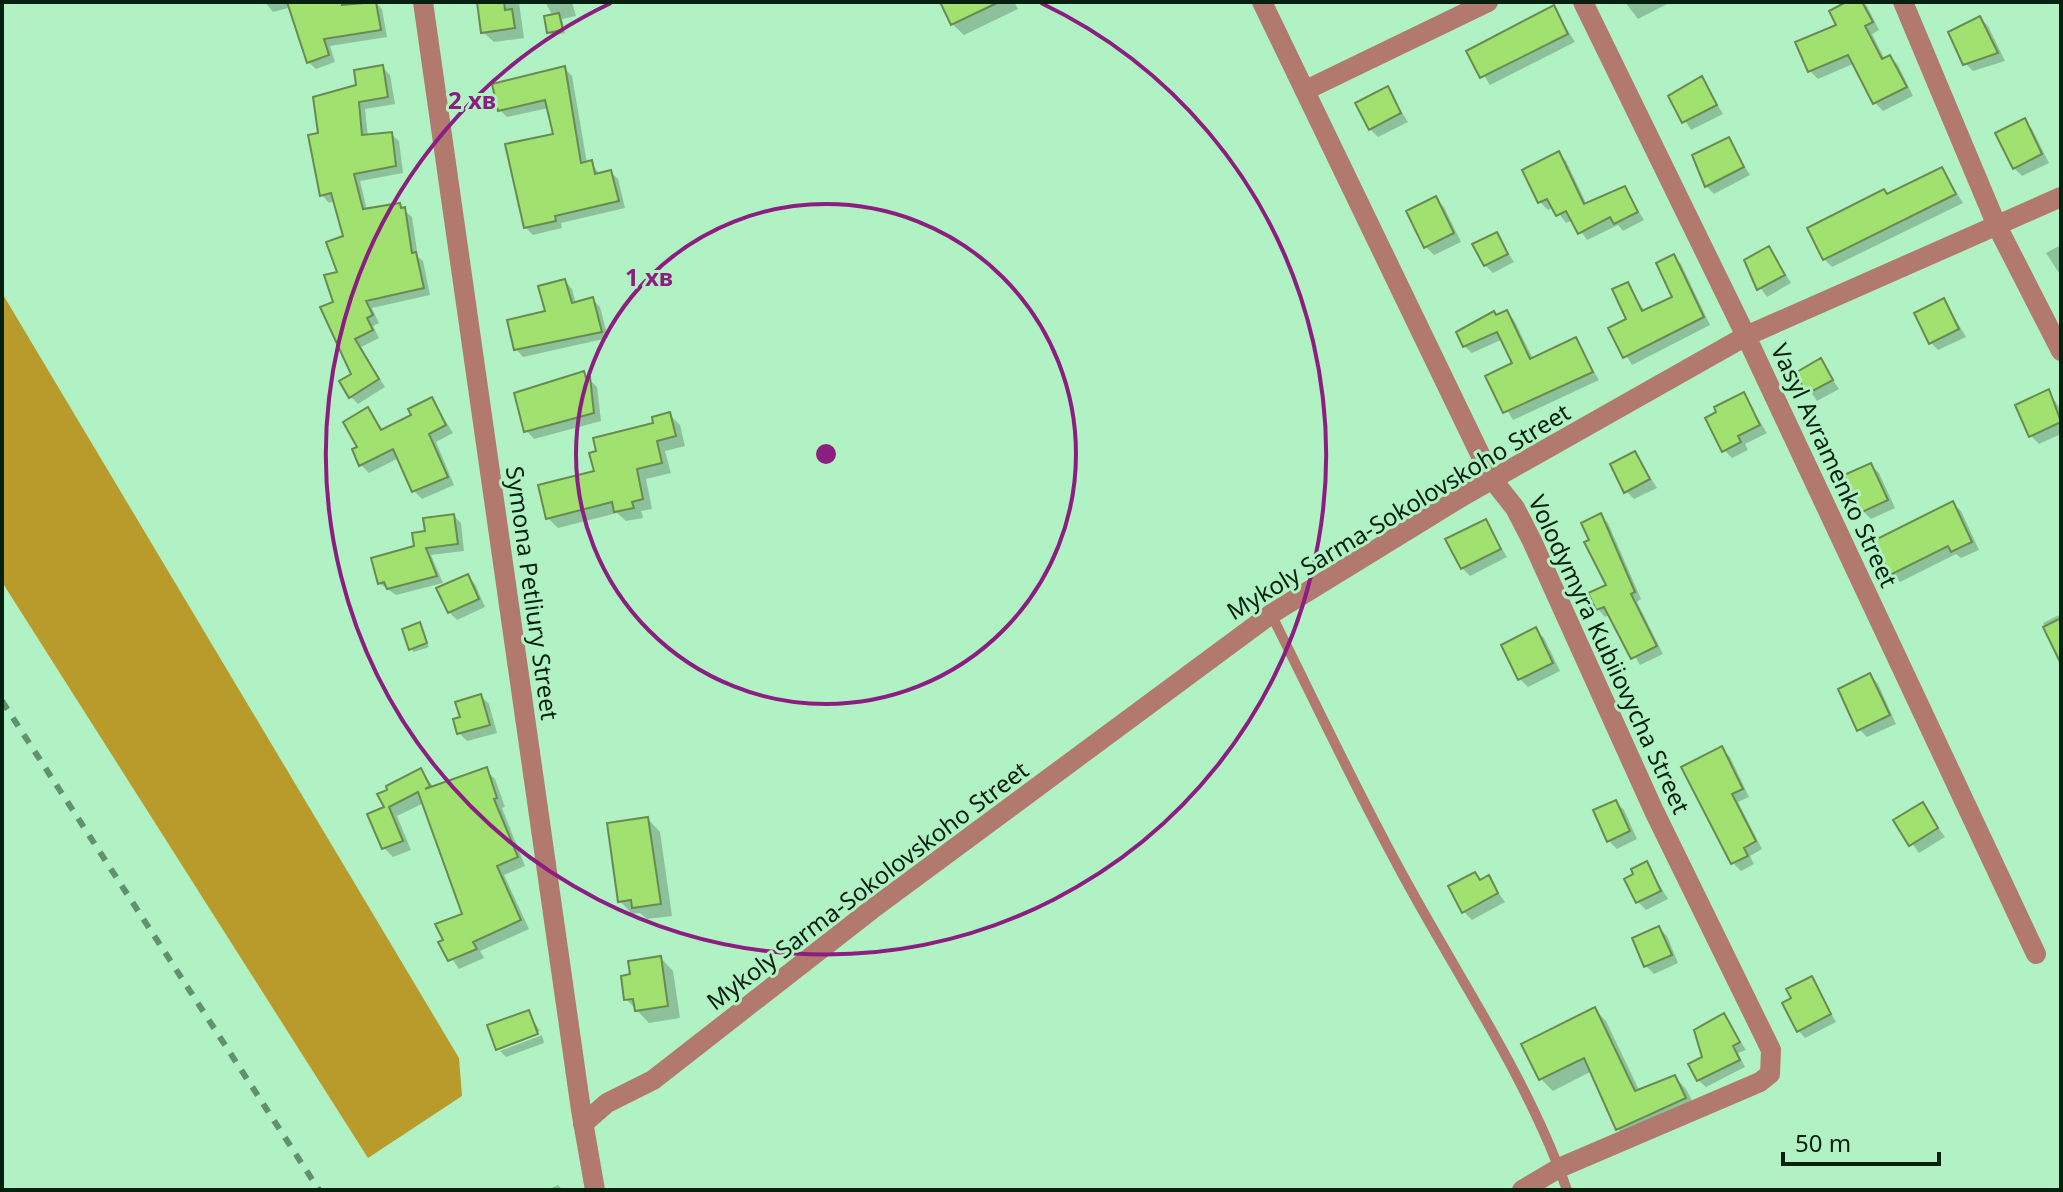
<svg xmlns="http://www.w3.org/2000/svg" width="2063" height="1192" font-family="'Noto Sans',sans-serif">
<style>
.forest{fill:#b89b2b}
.shadow{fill:#0003}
.building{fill:#a0e16f;stroke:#698b51;stroke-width:2}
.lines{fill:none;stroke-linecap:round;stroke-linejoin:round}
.service{stroke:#b27a6e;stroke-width:10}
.minor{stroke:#b27a6e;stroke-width:20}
.tertiary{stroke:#b27a6e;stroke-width:20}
.rail{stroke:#629171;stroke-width:6;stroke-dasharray:10 10;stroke-linecap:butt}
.ring{fill:none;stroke:#8d1e81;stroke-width:4}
.labels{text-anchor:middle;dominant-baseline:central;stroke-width:6;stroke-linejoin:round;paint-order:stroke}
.street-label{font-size:24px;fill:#062010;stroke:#b1f2c4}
.centre{fill:#8d1e81;stroke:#b1f2c4;stroke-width:4}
.ring-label{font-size:24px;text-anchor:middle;font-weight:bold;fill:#8d1e81;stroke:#b1f2c4;stroke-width:6;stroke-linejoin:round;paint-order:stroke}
</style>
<rect width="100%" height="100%" fill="#b1f2c4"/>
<!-- forest -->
<path class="forest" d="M 2,293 L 459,1058 L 462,1096 L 368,1158 L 2,582 Z"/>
<!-- shadow -->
<path class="shadow" d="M 265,2 L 351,2 L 352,6 L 375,2 L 382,9 L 387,37 L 330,46 L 335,62 L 316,69 L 308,62 L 288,8 L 273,12 Z
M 479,2 L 519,2 L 524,38 L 494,42 L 483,32 Z
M 545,2 L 572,2 L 576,16 L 562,19 L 565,33 L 553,36 L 549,32 L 553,16 Z
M 942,2 L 1014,2 L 1018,9 L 964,35 L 952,24 Z
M 1625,2 L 1671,2 L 1638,19 Z
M 1851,2 L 1863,2 L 1867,6 L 1879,30 L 1872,34 L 1885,60 L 1890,57 L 1898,65 L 1913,96 L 1883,111 L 1875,103 L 1855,63 L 1818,79 L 1810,71 Z
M 1553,7 L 1575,42 L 1490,85 L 1469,52 Z
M 1980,18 L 1988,26 L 2005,61 L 1973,71 L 1965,63 Z
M 383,68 L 390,75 L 395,104 L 365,109 L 368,137 L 391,134 L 399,141 L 403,173 L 360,181 L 367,210 L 399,206 L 412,217 L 418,257 L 423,261 L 430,295 L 372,308 L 379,323 L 373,326 L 379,338 L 361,347 L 385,387 L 358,404 L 350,396 L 353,375 L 335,303 L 345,237 L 335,201 L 329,203 L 322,195 L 320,135 L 359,87 Z
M 564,68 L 572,76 L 587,163 L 591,162 L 600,175 L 611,172 L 618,179 L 625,208 L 561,223 L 562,228 L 533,235 L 525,227 L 555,135 L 549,108 L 507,117 L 500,110 Z
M 1702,79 L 1723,114 L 1691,130 L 1670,97 Z
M 1387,89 L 1408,122 L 1378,137 L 1370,129 Z
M 2024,121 L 2032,129 L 2049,163 L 2022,176 L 2014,168 Z
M 1728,139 L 1750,175 L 1714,194 L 1706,186 Z
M 1558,153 L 1566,161 L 1587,205 L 1624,188 L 1644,220 L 1623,231 L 1618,225 L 1587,240 L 1573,220 L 1566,223 L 1554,207 L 1548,210 L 1540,202 Z
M 1942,169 L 1963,203 L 1832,267 L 1824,259 Z
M 1436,199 L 1444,207 L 1461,242 L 1434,255 L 1426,247 Z
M 1496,234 L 1514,262 L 1493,273 L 1485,265 Z
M 2061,245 L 2061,276 L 2046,253 Z
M 1769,248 L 1791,283 L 1767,297 L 1750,273 Z
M 1674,257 L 1681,264 L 1710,325 L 1632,365 L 1610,329 L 1629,320 L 1628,284 L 1645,312 L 1674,298 Z
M 565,281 L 572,289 L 576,304 L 592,299 L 600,307 L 608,338 L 523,357 L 516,349 L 548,313 Z
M 1944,300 L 1966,337 L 1938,350 L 1930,342 Z
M 1507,312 L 1514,320 L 1533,359 L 1575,339 L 1599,380 L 1513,420 L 1488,377 L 1515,364 L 1503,339 L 1472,353 L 1464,346 Z
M 1820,361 L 1839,389 L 1817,401 L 1798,373 Z
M 583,374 L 597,387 L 601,421 L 534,439 L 526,430 Z
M 2048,391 L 2061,410 L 2061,434 L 2039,444 L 2031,436 Z
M 1743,394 L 1767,433 L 1745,444 L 1748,450 L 1732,458 L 1724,450 Z
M 432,399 L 453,433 L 436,442 L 454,485 L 422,499 L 414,491 L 399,458 L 369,473 L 361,465 L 360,447 L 368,410 L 384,431 L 414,416 Z
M 670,415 L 680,425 L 685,446 L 665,451 L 671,473 L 646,479 L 652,509 L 641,511 L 643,518 L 626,521 L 617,513 L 558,528 L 548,518 L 596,472 Z
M 1635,453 L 1657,488 L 1634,499 L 1626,491 Z
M 1871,465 L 1879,473 L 1895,508 L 1871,519 L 1863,511 Z
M 1953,503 L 1961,511 L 1979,550 L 1961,558 L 1956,554 L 1900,582 L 1892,574 Z
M 454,516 L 461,523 L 464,551 L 431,555 L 443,583 L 396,595 L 379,583 L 427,533 Z
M 1600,516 L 1608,523 L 1641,599 L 1637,602 L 1663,654 L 1640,665 L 1611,614 L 1605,617 L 1598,609 L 1591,594 L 1608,586 Z
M 1485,521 L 1507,557 L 1470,576 L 1462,568 Z
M 467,576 L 475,584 L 485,607 L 457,620 L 449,612 Z
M 2061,614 L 2061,644 L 2052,640 L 2043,623 Z
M 419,625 L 429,647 L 414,652 L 411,649 Z
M 1536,630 L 1544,638 L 1560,671 L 1528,687 L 1520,679 Z
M 1870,676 L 1878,684 L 1896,724 L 1867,737 L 1859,729 Z
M 481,696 L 489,704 L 497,733 L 467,741 L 459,733 L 462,718 Z
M 1722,749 L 1730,757 L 1749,797 L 1738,802 L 1762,849 L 1750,856 L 1754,864 L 1741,871 L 1733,863 Z
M 421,770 L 434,788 L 486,770 L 495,779 L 505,807 L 502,808 L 525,866 L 504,875 L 529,929 L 480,951 L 484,958 L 459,969 L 441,943 L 464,915 L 424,803 L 397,816 L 411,850 L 393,857 L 384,848 L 386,808 Z
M 1616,802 L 1624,810 L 1637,839 L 1617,849 L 1609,841 Z
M 1922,805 L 1945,837 L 1919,853 L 1896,821 Z
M 648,819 L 660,832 L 672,916 L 647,919 L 640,913 L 632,914 L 620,901 Z
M 1647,864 L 1668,899 L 1646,910 L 1638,902 L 1636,875 Z
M 1475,874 L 1482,881 L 1488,878 L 1505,902 L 1472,920 L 1464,912 Z
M 1659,928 L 1667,936 L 1678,963 L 1654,974 L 1646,966 Z
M 661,958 L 673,971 L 680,1018 L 649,1023 L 626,999 Z
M 1811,979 L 1836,1022 L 1805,1038 L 1798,1030 L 1794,999 Z
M 1594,1009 L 1606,1021 L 1640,1092 L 1675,1077 L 1686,1089 L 1697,1110 L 1629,1140 L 1617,1128 L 1592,1071 L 1553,1091 L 1541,1079 L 1524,1045 Z
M 528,1012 L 540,1031 L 500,1047 L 500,1050 L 490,1026 Z
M 1724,1016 L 1746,1050 L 1738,1053 L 1745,1067 L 1706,1087 L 1698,1080 Z
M 542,1035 L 544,1043 L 506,1057 L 500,1051 Z
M 558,1185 L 563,1190 L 547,1190 Z"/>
<!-- building -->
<path class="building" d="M 287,2 L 342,2 L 342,5 L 376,2 L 381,30 L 324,39 L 329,55 L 307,63 Z
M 477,2 L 504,2 L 505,10 L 512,9 L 515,28 L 481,33 Z
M 940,2 L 999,2 L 951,25 Z
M 1846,2 L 1862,2 L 1873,22 L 1865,26 L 1882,59 L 1890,55 L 1907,87 L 1873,104 L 1848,55 L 1808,72 L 1795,42 L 1836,25 L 1829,11 Z
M 1554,5 L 1568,34 L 1480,78 L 1466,51 Z
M 559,13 L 563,30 L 547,33 L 544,16 Z
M 1980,16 L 1998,53 L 1963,65 L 1948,32 Z
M 383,65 L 388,97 L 359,102 L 362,135 L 392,132 L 396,166 L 354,174 L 363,209 L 400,203 L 401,208 L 405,207 L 412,253 L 416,252 L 424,288 L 366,301 L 373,315 L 367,318 L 373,330 L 355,339 L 379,379 L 349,398 L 339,381 L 351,374 L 320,307 L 333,302 L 324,275 L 337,272 L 326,242 L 343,236 L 331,193 L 320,196 L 308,135 L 318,133 L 313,97 L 356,85 L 354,70 Z
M 565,66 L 581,163 L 592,160 L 595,174 L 611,170 L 619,201 L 555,216 L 556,221 L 524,228 L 505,144 L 553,134 L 545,100 L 498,111 L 492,84 Z
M 1702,76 L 1717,105 L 1682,123 L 1668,96 Z
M 1388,86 L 1401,113 L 1369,130 L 1355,103 Z
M 2025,118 L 2042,154 L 2013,169 L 1995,133 Z
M 1729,137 L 1744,167 L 1705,187 L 1692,155 Z
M 1559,151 L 1584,204 L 1625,186 L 1638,212 L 1614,224 L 1610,217 L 1578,234 L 1566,211 L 1556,216 L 1547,199 L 1538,203 L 1522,170 Z
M 1942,167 L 1956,194 L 1823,260 L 1807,228 L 1884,189 L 1887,194 Z
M 1436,196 L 1454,233 L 1424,248 L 1406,211 Z
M 1497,232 L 1508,254 L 1484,266 L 1472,244 Z
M 1769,246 L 1785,275 L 1757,290 L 1744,260 Z
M 1674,254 L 1704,317 L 1623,358 L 1608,328 L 1626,319 L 1612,289 L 1628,282 L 1642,311 L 1672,297 L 1656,263 Z
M 565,279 L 572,303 L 593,297 L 602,332 L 514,350 L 507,320 L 545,311 L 538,286 Z
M 1944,298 L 1959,329 L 1929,344 L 1914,313 Z
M 1507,310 L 1530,359 L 1576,337 L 1593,372 L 1503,413 L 1485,376 L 1512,363 L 1497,332 L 1463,347 L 1456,332 L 1494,311 L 1496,315 Z
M 1821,358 L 1833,380 L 1807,394 L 1795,373 Z
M 584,371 L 586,378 L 590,377 L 594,413 L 524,432 L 514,393 Z
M 2049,389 L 2061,422 L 2029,437 L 2015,405 Z
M 1744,392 L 1760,425 L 1738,436 L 1741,442 L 1722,452 L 1705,418 L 1716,412 L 1714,407 Z
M 432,397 L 446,425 L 429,434 L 448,477 L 412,492 L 393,449 L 359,466 L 352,449 L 357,447 L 343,422 L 368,407 L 381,430 L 411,415 L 408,409 Z
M 670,412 L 676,436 L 657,441 L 662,463 L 637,469 L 643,499 L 632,502 L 634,508 L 614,512 L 612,502 L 546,519 L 538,485 L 594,471 L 589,453 L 596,451 L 593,438 L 653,423 L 652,417 Z
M 1635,451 L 1650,479 L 1624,493 L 1610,464 Z
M 1871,463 L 1888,500 L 1862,512 L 1844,475 Z
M 1953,501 L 1972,542 L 1951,552 L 1948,546 L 1890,575 L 1873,541 Z
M 1601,513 L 1635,592 L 1631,594 L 1657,646 L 1631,659 L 1604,607 L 1596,610 L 1588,593 L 1606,585 L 1584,542 L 1589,540 L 1581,523 Z
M 454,514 L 458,544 L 426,548 L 437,576 L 387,589 L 384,582 L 378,584 L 371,558 L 414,546 L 412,533 L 425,531 L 423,518 Z
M 1486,519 L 1501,549 L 1461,569 L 1445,539 Z
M 468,574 L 479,599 L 448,613 L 436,588 Z
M 2061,618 L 2061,664 L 2043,627 Z
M 420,622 L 427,643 L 409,650 L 402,629 Z
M 1536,627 L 1553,663 L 1518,680 L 1501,645 Z
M 1870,673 L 1890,715 L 1857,731 L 1838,689 Z
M 481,694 L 490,725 L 457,734 L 453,719 L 460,717 L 455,702 Z
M 1722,746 L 1743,789 L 1732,794 L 1756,841 L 1744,848 L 1748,856 L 1731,864 L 1681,767 Z
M 487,767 L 497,798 L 494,799 L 518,857 L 497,866 L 521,920 L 473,942 L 477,949 L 448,961 L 438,942 L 443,940 L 435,924 L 462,914 L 418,792 L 389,807 L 403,841 L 382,849 L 367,814 L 384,807 L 377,794 L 387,790 L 386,786 L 421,768 L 430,786 L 425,789 Z
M 1616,800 L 1630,831 L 1607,842 L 1593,810 Z
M 1923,802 L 1938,828 L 1909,846 L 1893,820 Z
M 648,817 L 661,904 L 632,908 L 631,900 L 618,902 L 607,823 Z
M 1647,861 L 1661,891 L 1636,903 L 1624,879 L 1633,874 L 1631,869 Z
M 1475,872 L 1480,880 L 1489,875 L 1498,893 L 1462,913 L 1448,886 Z
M 1659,926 L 1672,955 L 1644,967 L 1632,938 Z
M 661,956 L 668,1006 L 635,1011 L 633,999 L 624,1000 L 621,976 L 630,974 L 628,961 Z
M 1812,976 L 1831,1014 L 1797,1032 L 1782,1003 L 1791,998 L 1786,989 Z
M 1595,1007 L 1635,1091 L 1675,1075 L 1686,1098 L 1616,1130 L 1584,1058 L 1539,1080 L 1521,1044 Z
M 529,1010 L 538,1034 L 496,1050 L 487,1025 Z
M 1724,1013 L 1740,1042 L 1733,1046 L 1740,1060 L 1697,1081 L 1688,1064 L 1702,1057 L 1694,1030 Z"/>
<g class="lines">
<!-- service -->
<path class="service" d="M 1271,614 C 1315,702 1357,792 1405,879 C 1461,982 1528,1079 1567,1190"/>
<!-- minor -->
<path class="minor" d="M 1262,2 L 1492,479 L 1515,508 L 1532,541 L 1654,811 L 1771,1050 L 1770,1074 L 1760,1082 L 1559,1168 L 1522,1190
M 1583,2 L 1746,336 L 2036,954
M 1903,2 L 1997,226 L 2061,351
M 1306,90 L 1488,2
M 583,1124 L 607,1103 L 653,1080 L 871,910 L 1271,614 L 1463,496 L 1746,336 L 2061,197"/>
<!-- tertiary -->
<path class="tertiary" d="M 423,2 L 581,1110 L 595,1190"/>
<!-- rail -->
<path class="rail" d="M 2,701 L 319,1190"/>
</g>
<!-- distance rings -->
<g class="ring">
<circle cx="826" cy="454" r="250"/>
<path d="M1041 3A500 500 0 1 1 611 3"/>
</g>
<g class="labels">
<!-- street labels -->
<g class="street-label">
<text transform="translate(1835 465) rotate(65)">Vasyl Avramenko Street</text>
<text transform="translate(1398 511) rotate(-31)">Mykoly Sarma-Sokolovskoho Street</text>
<text transform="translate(533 593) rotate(82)">Symona Petliury Street</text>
<text transform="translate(1610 654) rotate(65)">Volodymyra Kubiiovycha Street</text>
<text transform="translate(867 885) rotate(-37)">Mykoly Sarma-Sokolovskoho Street</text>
</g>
</g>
<circle cx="826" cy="454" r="12" class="centre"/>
<g class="ring-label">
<text x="472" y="109">2 хв</text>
<text x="649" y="286">1 хв</text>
</g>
<!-- border -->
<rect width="2063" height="1192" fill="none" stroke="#062010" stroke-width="8"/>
<!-- scale -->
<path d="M1783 1152v12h156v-12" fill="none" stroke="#062010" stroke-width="4"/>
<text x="1795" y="1152" font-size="24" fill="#062010" stroke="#b1f2c4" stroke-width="6" paint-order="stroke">50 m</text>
</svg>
